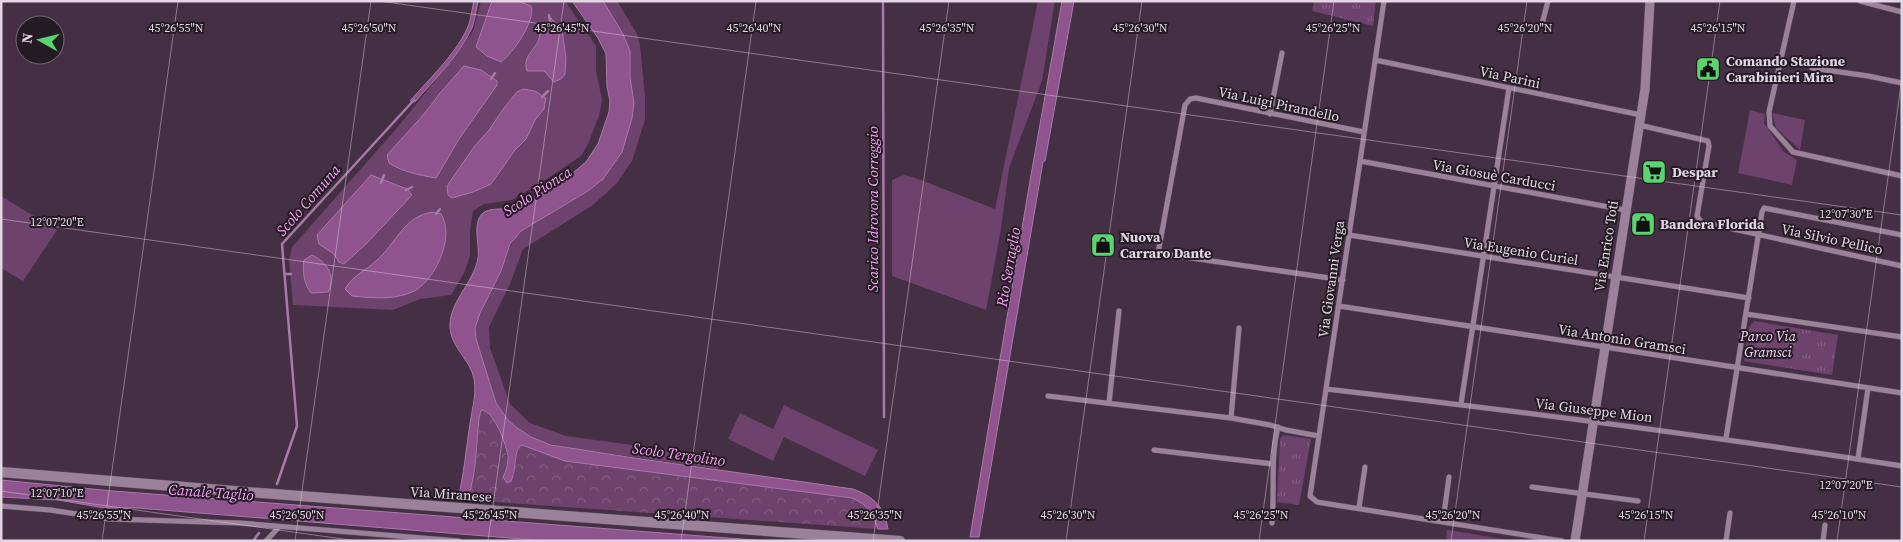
<svg xmlns="http://www.w3.org/2000/svg" width="1903" height="542" font-family="'Source Serif 4',serif">
<style>
.grass{fill:#6d426c}
.forest{fill:url(#forest-crowns)}
.park{fill:url(#park-tufts)}
.water{fill:#8f538e;stroke:#a87aa8}
.lines{fill:none;stroke-linecap:round;stroke-linejoin:round}
.stream{stroke:#a87aa8;stroke-width:2.5}
.minor-casing{stroke:#5f4c5e;stroke-width:6}
.tertiary-casing{stroke:#5f4c5e;stroke-width:10}
.secondary-casing{stroke:#5f4c5e;stroke-width:11}
.minor{stroke:#9b819a;stroke-width:5}
.tertiary{stroke:#9b819a;stroke-width:9}
.secondary{stroke:#9b819a;stroke-width:10}
.ticks{fill:none;stroke:#e3d5e3;stroke-width:1;stroke-opacity:0.45}
.labels{text-anchor:middle;dominant-baseline:central;stroke-width:4;stroke-linejoin:round;paint-order:stroke}
.poi-label{font-size:14px;font-weight:bold;fill:#e3d5e3;stroke:#251b25;text-anchor:start}
.street-label{font-size:14px;fill:#e3d5e3;stroke:#251b25}
.park-label{font-size:14px;font-style:italic;fill:#f6d4f5;stroke:#251b25}
.water-label{font-size:15px;font-style:italic;fill:#f5a1f4;stroke:#251b25}
.ticks-label{font-size:12px;text-anchor:middle;fill:#e3d5e3;stroke:#251b25;stroke-width:4;stroke-linejoin:round;paint-order:stroke}
</style>
<defs>
<pattern id="forest-crowns" width="20" height="18" patternUnits="userSpaceOnUse" patternTransform="scale(1.25)"><rect width="20" height="18" fill="#6d426c"/><path d="M2 6a3 3 0 1 1 6 0M12 15a3 3 0 1 1 6 0" fill="none" stroke="#825c81"/></pattern>
<pattern id="park-tufts" width="24" height="20" patternUnits="userSpaceOnUse" patternTransform="scale(1.25)"><rect width="24" height="20" fill="#6d426c"/><path d="M3 7l-1-3M5 7V3M7 7l1-3M15 17l-1-3M17 17v-4M19 17l1-3" fill="none" stroke="#825c81"/></pattern>
</defs>
<rect width="100%" height="100%" fill="#452f44"/>
<!-- grass -->
<path class="grass" d="M 481,1 L 565,1 L 596,46 L 596,70 L 602,100 L 599,116 L 588,144 L 581,156 L 536,186 L 512,200 L 484,204 L 473,211 L 470,231 L 470,256 L 464,273 L 451,295 L 420,299 L 393,310 L 293,305 L 289,260 L 292,247 L 396,129 L 452,60 L 473,31 Z
M 603,1 L 617,1 L 637,34 L 640,45 L 645,96 L 645,120 L 632,161 L 617,183 L 593,205 L 523,249 L 510,284 L 489,327 L 490,348 L 510,404 L 530,423 L 566,436 L 692,453 L 712,452 L 719,464 L 718,469 L 563,447 L 540,441 L 523,433 L 508,420 L 496,403 L 476,339 L 475,328 L 477,319 C 484,304 493,289 500,273 C 508,257 507,245 521,231 L 588,191 L 603,179 L 632,118 L 634,103 L 630,77 L 630,51 L 623,34 Z
M 1038,1 L 1055,1 L 1042,81 L 1009,168 L 1001,229 L 986,310 L 892,276 L 892,180 L 904,175 L 913,177 L 995,209 Z
M 1750,110 L 1765,114 L 1764,123 L 1784,152 L 1797,160 L 1792,185 L 1738,173 Z
M 1772,113 L 1805,120 L 1800,150 L 1776,128 Z
M 1,196 L 57,230 L 23,281 L 1,268 Z
M 784,405 L 878,450 L 865,476 L 784,437 L 773,461 L 728,439 L 740,413 L 773,429 Z
M 1447,530 L 1448,530 L 1515,541 L 1446,541 Z"/>
<!-- forest -->
<path class="forest" d="M 481,410 C 494,410 506,445 507,457 C 508,462 506,468 506,473 L 513,477 C 516,467 512,449 522,445 L 565,461 L 852,498 C 867,504 873,514 878,529 L 467,500 L 472,485 L 479,418 Z"/>
<!-- park -->
<path class="park" d="M 1314,1 L 1376,1 L 1373,26 L 1312,11 Z
M 1754,321 L 1838,335 L 1832,375 L 1744,361 L 1749,327 Z
M 1283,435 L 1311,439 L 1299,505 L 1277,502 L 1280,439 Z"/>
<!-- water -->
<path class="water" d="M 474,1 L 478,1 C 476,10 475,20 472,28 C 459,56 435,79 415,102 L 410,101 C 429,79 459,51 469,24 C 471,17 472,9 474,1 Z
M 492,1 L 518,1 L 531,6 C 536,21 513,53 501,62 L 487,56 L 476,47 Z
M 572,1 L 603,1 L 623,34 L 630,51 L 630,77 L 634,103 L 632,118 L 622,152 L 603,179 L 588,191 L 521,231 L 510,244 L 501,271 L 480,313 L 475,328 L 476,339 L 496,403 L 508,420 L 516,427 L 531,437 L 551,445 L 634,458 L 853,489 C 874,497 884,506 888,529 L 878,529 C 873,514 867,504 852,498 L 565,461 L 522,445 C 513,449 517,469 511,481 L 507,483 L 503,477 C 506,472 508,464 508,458 C 507,446 494,410 481,410 L 479,418 C 476,444 477,475 467,500 L 458,499 C 464,474 466,449 470,424 C 472,408 478,390 473,375 C 467,356 449,345 450,324 C 451,300 474,282 478,258 C 480,245 472,225 482,214 C 489,206 508,211 518,207 L 574,172 L 586,162 L 598,144 L 609,112 L 610,101 L 607,87 L 606,54 L 598,38 Z
M 1062,1 L 1074,1 L 1045,161 L 1043,162 L 979,537 L 970,537 L 1031,175 Z
M 551,18 L 562,30 L 566,58 L 565,74 L 561,79 L 554,82 L 544,71 L 527,71 C 521,53 541,49 540,31 Z
M 464,66 L 481,70 L 497,81 L 497,85 L 459,139 L 436,178 C 419,175 403,172 389,163 L 387,155 L 425,113 L 440,93 Z
M 523,89 L 535,91 L 546,98 L 544,109 L 535,120 L 526,139 L 515,150 L 491,184 L 473,192 L 452,198 L 448,195 L 447,186 L 474,147 L 489,130 L 504,108 L 517,92 Z
M 371,175 L 407,189 L 412,195 L 367,243 L 344,264 L 339,262 L 334,254 L 319,244 L 317,235 Z
M 434,212 L 441,214 C 456,237 434,284 410,293 C 391,300 372,298 352,296 L 345,289 C 352,276 365,271 376,261 C 396,244 404,215 434,212 Z
M 312,255 C 327,262 336,276 328,292 L 311,293 C 304,284 302,271 304,260 Z
M 1,480 L 113,491 L 767,541 L 547,541 L 137,508 L 105,508 L 58,500 L 1,497 Z"/>
<g class="lines">
<!-- stream -->
<path class="stream" d="M 883,1 L 884,417
M 549,15 L 550,22
M 491,79 L 495,73
M 542,97 L 548,91
M 381,183 L 384,175
M 406,190 L 412,187
M 436,214 L 440,209
M 286,274 L 291,274
M 277,484 L 297,426 L 282,244 L 414,100
M 253,541 L 259,533"/>
<defs>
<path id="minor" d="M 1384,1 L 1310,496 L 1317,502 L 1329,504 L 1562,541
M 1794,1 L 1769,112 L 1770,126 L 1793,152 L 1902,176
M 1860,1 L 1902,12
M 1542,24 L 1548,1
M 1375,60 L 1641,115
M 1812,68 L 1868,76 L 1902,83
M 1270,114 L 1282,53
M 1639,125 L 1708,141 L 1709,146 L 1697,216 L 1701,222 L 1902,266
M 1360,161 L 1625,210
M 1349,235 L 1749,298
M 1343,280 L 1164,254 L 1160,252 L 1159,248 L 1185,105 L 1190,99 L 1196,98 L 1364,132
M 1339,306 L 1902,393
M 1746,314 L 1902,337
M 1326,389 C 1519,411 1710,436 1902,466
M 1048,396 L 1231,418 L 1270,425 L 1286,430 L 1319,436
M 1109,403 L 1119,311
M 1461,404 L 1509,88
M 1231,418 L 1239,328
M 1726,438 L 1762,212 L 1764,208 L 1902,235
M 1154,450 L 1273,464
M 1858,459 L 1868,388
M 1532,487 L 1638,501
M 1,506 L 50,510 L 110,519 L 240,523 L 459,541
M 1359,508 L 1365,467
M 1443,521 L 1449,477
M 1272,523 C 1275,491 1270,459 1278,427
M 266,541 L 279,527
M 1726,541 L 1730,513
M 1823,541 L 1825,525"/>
<path id="tertiary" d="M 1575,541 L 1645,89 L 1650,1"/>
<path id="secondary" d="M 1,472 L 246,492 L 900,541"/>
</defs>
<!-- minor casing -->
<use href="#minor" class="minor-casing"/>
<!-- tertiary casing -->
<use href="#tertiary" class="tertiary-casing"/>
<!-- secondary casing -->
<use href="#secondary" class="secondary-casing"/>
<!-- minor -->
<use href="#minor" class="minor"/>
<!-- tertiary -->
<use href="#tertiary" class="tertiary"/>
<!-- secondary -->
<use href="#secondary" class="secondary"/>
</g>
<!-- ticks -->
<path class="ticks" d="M 379,1 L 1902,215M 1,219 L 1902,487M 1,491 L 357,541M 102,541 L 178,1M 295,541 L 371,1M 488,541 L 564,1M 681,541 L 756,1M 873,541 L 949,1M 1066,541 L 1142,1M 1259,541 L 1334,1M 1451,541 L 1527,1M 1644,541 L 1720,1M 1837,541 L 1902,78"/>
<!-- icons -->
<defs>
<symbol id="civic-square" viewBox="-11 -11 22 22"><rect x="-9" y="-9" width="18" height="18" rx="4" fill="#59d56f" stroke="#251b25"/><path d="M-.6-6.5H3V-4.5H.6V-3L4-1V1h2V6H-6V1h2V-1L-.6-3ZM-1.2 2.5V6h2.4V2.5Z" fill="#111"/></symbol>
<symbol id="supermarket-square" viewBox="-11 -11 22 22"><rect x="-9" y="-9" width="18" height="18" rx="4" fill="#59d56f" stroke="#251b25"/><path d="M-6-5.5h2.5l.6 2H6L4.5 2H-2.5L-4.4-4H-6ZM-1.5 3.2a1.3 1.3 0 1 0 .1 0ZM3 3.2a1.3 1.3 0 1 0 .1 0Z" fill="#111"/></symbol>
<symbol id="shop-square" viewBox="-11 -11 22 22"><rect x="-9" y="-9" width="18" height="18" rx="4" fill="#59d56f" stroke="#251b25"/><path d="M-5-2.5h2.3a2.7 3.5 0 0 1 5.4 0H5L5.5 6h-11ZM-1.5-2.5h3a1.5 2.3 0 0 0-3 0Z" fill="#111"/></symbol>
</defs>
<g fill-rule="evenodd">
<use href="#civic-square" x="1694" y="55" width="28" height="28"/>
<use href="#supermarket-square" x="1640" y="158" width="28" height="28"/>
<use href="#shop-square" x="1629" y="210" width="28" height="28"/>
<use href="#shop-square" x="1089" y="231" width="28" height="28"/>
</g>
<g class="labels">
<!-- poi labels -->
<g class="poi-label">
<text x="1726" y="61">Comando Stazione<tspan x="1726" dy="16">Carabinieri Mira</tspan></text>
<text x="1672" y="172">Despar</text>
<text x="1660" y="224">Bandera Florida</text>
<text x="1120" y="237">Nuova<tspan x="1120" dy="16">Carraro Dante</tspan></text>
</g>
<!-- street labels -->
<g class="street-label">
<text transform="translate(1510 77) rotate(12)">Via Parini</text>
<text transform="translate(1279 104) rotate(12)">Via Luigi Pirandello</text>
<text transform="translate(1494 175) rotate(10)">Via Giosuè Carducci</text>
<text transform="translate(1832 239) rotate(12)">Via Silvio Pellico</text>
<text transform="translate(1606 246) rotate(-81)">Via Enrico Toti</text>
<text transform="translate(1521 251) rotate(9)">Via Eugenio Curiel</text>
<text transform="translate(1331 279) rotate(-82)">Via Giovanni Verga</text>
<text transform="translate(1622 339) rotate(9)">Via Antonio Gramsci</text>
<text transform="translate(1594 410) rotate(7)">Via Giuseppe Mion</text>
<text transform="translate(451 494) rotate(4)">Via Miranese</text>
</g>
<!-- park labels -->
<g class="park-label">
<text x="1768" y="336">Parco Via<tspan x="1768" dy="16">Gramsci</tspan></text>
</g>
<!-- water labels -->
<g class="water-label">
<text transform="translate(537 191) rotate(-33)">Scolo Pionca</text>
<text transform="translate(308 200) rotate(-49)">Scolo Comuna</text>
<text transform="translate(872 209) rotate(-90)">Scarico Idrovora Correggio</text>
<text transform="translate(1008 267) rotate(-80)">Rio Serraglio</text>
<text transform="translate(679 454) rotate(8)">Scolo Tergolino</text>
<text transform="translate(211 492) rotate(4)">Canale Taglio</text>
</g>
</g>
<g class="ticks-label">
<text x="176" y="32">45°26'55"N</text>
<text x="369" y="32">45°26'50"N</text>
<text x="562" y="32">45°26'45"N</text>
<text x="754" y="32">45°26'40"N</text>
<text x="947" y="32">45°26'35"N</text>
<text x="1140" y="32">45°26'30"N</text>
<text x="1333" y="32">45°26'25"N</text>
<text x="1525" y="32">45°26'20"N</text>
<text x="1718" y="32">45°26'15"N</text>
<text x="1846" y="218">12°07'30"E</text>
<text x="57" y="226">12°07'20"E</text>
<text x="1846" y="489">12°07'20"E</text>
<text x="57" y="497">12°07'10"E</text>
<text x="104" y="519">45°26'55"N</text>
<text x="297" y="519">45°26'50"N</text>
<text x="490" y="519">45°26'45"N</text>
<text x="682" y="519">45°26'40"N</text>
<text x="875" y="519">45°26'35"N</text>
<text x="1068" y="519">45°26'30"N</text>
<text x="1261" y="519">45°26'25"N</text>
<text x="1453" y="519">45°26'20"N</text>
<text x="1646" y="519">45°26'15"N</text>
<text x="1839" y="519">45°26'10"N</text>
</g>
<!-- border -->
<rect width="1903" height="542" fill="none" stroke="#e3d5e3" stroke-width="5"/>
<!-- north arrow -->
<g transform="translate(40 40) rotate(278)"><circle r="24" fill="#251b25" stroke="#716571"/>
<path d="M0-4L9 19L0 12L-9 19Z" fill="#59d56f"/>
<text y="-8" font-size="14" font-weight="bold" text-anchor="middle" fill="#e3d5e3">N</text>
</g>
</svg>
